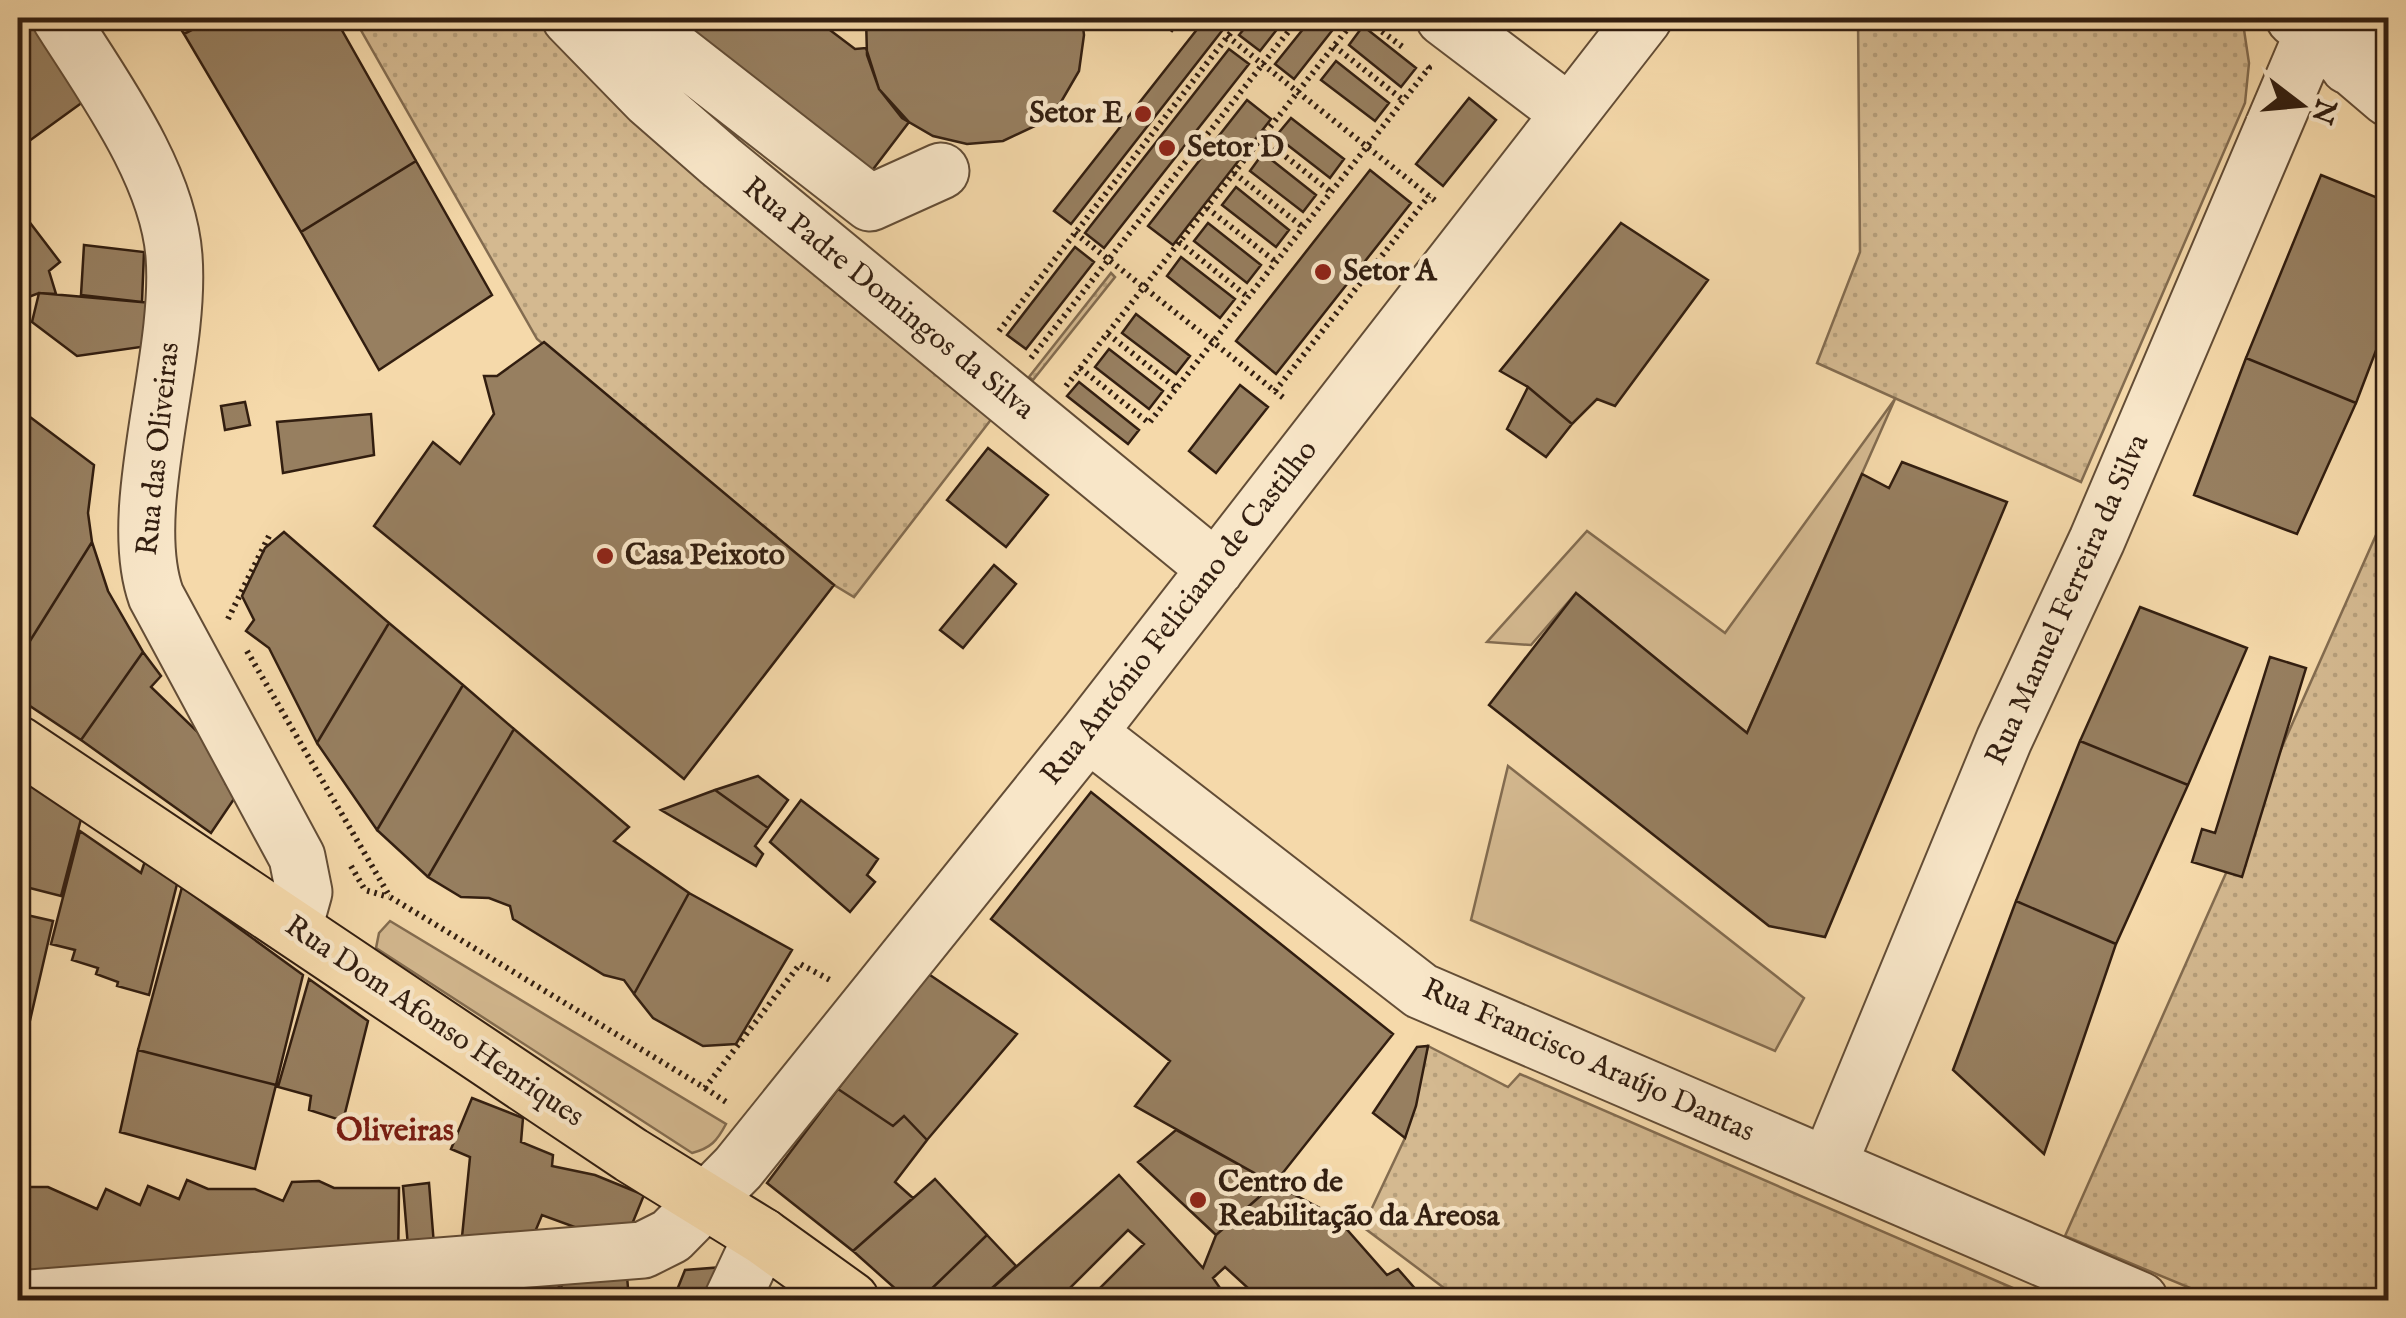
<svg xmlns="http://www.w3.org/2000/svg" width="2406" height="1318" font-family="'IM FELL English',serif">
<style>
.grass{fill:url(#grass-dots);stroke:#836c50;stroke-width:2.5}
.garden{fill:#d4b990;stroke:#836c50;stroke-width:2.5}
.building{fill:#977f60;stroke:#321e10;stroke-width:2.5}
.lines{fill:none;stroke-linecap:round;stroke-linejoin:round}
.minor-casing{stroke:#634d36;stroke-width:59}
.major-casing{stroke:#321e10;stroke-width:59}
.path{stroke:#321e10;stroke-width:6;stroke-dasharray:2.5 5;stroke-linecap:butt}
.minor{stroke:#f8e6c8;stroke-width:55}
.major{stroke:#f5d9aa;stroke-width:55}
.poi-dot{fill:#8f2418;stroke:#f8e6c8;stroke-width:4}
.labels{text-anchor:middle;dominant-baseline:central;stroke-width:9;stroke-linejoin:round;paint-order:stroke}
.poi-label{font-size:30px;font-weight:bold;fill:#321e10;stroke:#f8e6c8;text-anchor:start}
.street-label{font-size:30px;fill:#321e10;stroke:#f8e6c8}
.neighbourhood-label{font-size:32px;font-weight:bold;fill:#7a1f14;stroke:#f8e6c8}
</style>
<defs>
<pattern id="grass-dots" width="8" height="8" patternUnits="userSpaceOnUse" patternTransform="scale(2.5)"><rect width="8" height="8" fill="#d4b990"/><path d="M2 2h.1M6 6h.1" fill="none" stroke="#b69f7b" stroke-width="1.8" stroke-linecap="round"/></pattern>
</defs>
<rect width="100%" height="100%" fill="#f5d9aa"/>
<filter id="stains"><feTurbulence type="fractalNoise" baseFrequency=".002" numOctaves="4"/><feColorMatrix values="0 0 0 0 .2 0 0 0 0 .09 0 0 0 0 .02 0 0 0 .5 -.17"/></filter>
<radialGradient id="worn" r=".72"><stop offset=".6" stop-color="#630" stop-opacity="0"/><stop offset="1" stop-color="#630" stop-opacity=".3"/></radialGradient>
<!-- grass -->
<path class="grass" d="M 354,18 L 534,18 L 715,189 L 993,417 L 854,597 L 834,585 L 537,339 Z
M 1858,18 L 2239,18 L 2243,23 L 2249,63 L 2245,103 L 2081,482 L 1817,363 L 1860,252 Z
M 1111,273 L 1115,277 L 1033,380 L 1029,377 Z
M 2388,508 L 2388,1300 L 2219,1300 L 2065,1236 Z
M 1428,1046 L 1508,1087 L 1520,1074 L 2029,1295 L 2027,1300 L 1460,1300 L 1363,1227 L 1405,1138 Z"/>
<!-- garden -->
<path class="garden" d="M 1895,399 L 1747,733 L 1576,593 L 1531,645 L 1487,642 L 1587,531 L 1725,633 Z
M 1508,766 L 1804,998 L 1775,1051 L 1471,920 Z
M 390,921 L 726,1124 C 717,1141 711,1148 692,1153 L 376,948 L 379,933 Z"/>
<!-- building -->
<path class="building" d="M 18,18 L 28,18 L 87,99 L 18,149 Z
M 174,18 L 215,18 L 184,34 Z
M 215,18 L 335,18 L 416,161 L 301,232 L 184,34 Z
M 683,18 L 814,18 L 855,49 L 866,48 L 879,89 L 909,122 L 871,172 L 679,22 Z
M 866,18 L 1082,18 L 1084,35 L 1079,71 L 1061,102 L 1035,126 L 1003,141 L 967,144 L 933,136 L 902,118 L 879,89 L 867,55 Z
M 1154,18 L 1182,18 L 1172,31 Z
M 1206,18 L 1232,18 L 1071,224 L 1054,211 Z
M 1253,18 L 1286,18 L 1260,51 L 1239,35 Z
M 1312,18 L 1342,18 L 1294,79 L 1275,64 Z
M 1363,26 L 1416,68 L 1401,87 L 1349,45 Z
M 1229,49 L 1249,64 L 1104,248 L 1085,233 Z
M 1336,61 L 1389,103 L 1375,121 L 1321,80 Z
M 1469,98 L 1496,120 L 1443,186 L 1416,164 Z
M 1247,100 L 1271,119 L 1173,245 L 1148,226 Z
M 1291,118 L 1344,159 L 1330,178 L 1276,136 Z
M 1263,153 L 1316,195 L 1303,212 L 1250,171 Z
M 416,161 L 492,295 L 379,370 L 301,232 Z
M 1370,170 L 1411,203 L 1276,374 L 1236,341 Z
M 2321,175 L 2388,202 L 2388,319 L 2356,403 L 2246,358 Z
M 1236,187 L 1289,230 L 1276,247 L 1222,205 Z
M 18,207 L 60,262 L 49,271 L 56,294 L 39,293 L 18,301 Z
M 1208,223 L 1261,265 L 1247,283 L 1194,241 Z
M 1621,223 L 1708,280 L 1615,406 L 1597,399 L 1572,424 L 1528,387 L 1500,371 Z
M 84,245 L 144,252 L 142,302 L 81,295 Z
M 1075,247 L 1094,262 L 1026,349 L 1007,335 Z
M 1181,257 L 1235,299 L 1220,318 L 1167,276 Z
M 39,293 L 152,303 L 148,346 L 77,356 L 32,322 Z
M 1136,314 L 1190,356 L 1176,374 L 1122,333 Z
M 544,342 L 834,585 L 684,779 L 374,526 L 433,442 L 460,464 L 494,414 L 484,376 L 497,376 Z
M 1109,349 L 1163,391 L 1149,409 L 1095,367 Z
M 2246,358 L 2356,403 L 2297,534 L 2194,495 Z
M 1079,382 L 1139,430 L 1128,444 L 1067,396 Z
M 1240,385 L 1268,407 L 1216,473 L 1189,451 Z
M 1528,387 L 1572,424 L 1546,457 L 1507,429 Z
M 245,402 L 250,425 L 225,430 L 221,406 Z
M 18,408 L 94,465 L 88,513 L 92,542 L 18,660 Z
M 371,414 L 374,455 L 283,473 L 277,422 Z
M 988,448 L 1048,495 L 1006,547 L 947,500 Z
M 1902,462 L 2007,502 L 1825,937 L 1769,926 L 1489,705 L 1576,593 L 1747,733 L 1862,474 L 1889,488 Z
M 284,532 L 389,623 L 317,743 L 269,648 L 246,631 L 254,620 L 242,596 L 265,548 Z
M 92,542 L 108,591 L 143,652 L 81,740 L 18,698 L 18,660 Z
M 994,565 L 1016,584 L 963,648 L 940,630 Z
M 2140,607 L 2247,648 L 2188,785 L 2080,741 Z
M 389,623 L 463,685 L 377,830 L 317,743 Z
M 143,652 L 161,676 L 151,687 L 237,770 L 226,784 L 238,793 L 211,833 L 81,740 Z
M 2270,657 L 2306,668 L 2242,877 L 2192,862 L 2202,829 L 2215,833 Z
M 463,685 L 514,729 L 428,877 L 377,830 Z
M 514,729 L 629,827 L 614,841 L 689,893 L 634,994 L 624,980 L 604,975 L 513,919 L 510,906 L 489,898 L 461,897 L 428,877 Z
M 2080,741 L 2188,785 L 2116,944 L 2016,901 Z
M 18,770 L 82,815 L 61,896 L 18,885 Z
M 758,776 L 788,800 L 768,828 L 715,790 Z
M 715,790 L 768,828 L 755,846 L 763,854 L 756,866 L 661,810 Z
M 1091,792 L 1393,1034 L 1274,1184 L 1135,1106 L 1170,1061 L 991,919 Z
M 801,800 L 878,859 L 867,875 L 875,882 L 850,912 L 770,842 Z
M 80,831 L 141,873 L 145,861 L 177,884 L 149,995 L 117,986 L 118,982 L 96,974 L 98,968 L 72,960 L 75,950 L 51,944 Z
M 182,887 L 303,975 L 276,1085 L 138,1050 Z
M 689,893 L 792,950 L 736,1044 L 703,1046 L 653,1018 L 634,994 Z
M 2016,901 L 2116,944 L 2044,1154 L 1953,1070 Z
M 18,913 L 53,921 L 19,1068 L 18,1068 Z
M 927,973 L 1017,1034 L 927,1140 L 904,1116 L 893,1126 L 838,1089 Z
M 309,979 L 368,1021 L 343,1121 L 309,1110 L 311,1096 L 278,1087 Z
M 1428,1046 L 1416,1106 L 1405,1138 L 1373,1113 L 1417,1047 Z
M 138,1050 L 276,1085 L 255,1169 L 120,1132 Z
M 838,1089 L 893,1126 L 904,1116 L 927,1140 L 895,1182 L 913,1198 L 853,1251 L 767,1183 Z
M 472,1098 L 523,1118 L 521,1142 L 553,1155 L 552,1166 L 595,1175 L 644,1195 L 628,1234 L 580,1229 L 542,1215 L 530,1244 L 462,1237 L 470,1157 L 451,1149 Z
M 1176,1130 L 1274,1184 L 1216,1235 L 1138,1162 Z
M 1119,1175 L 1203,1268 L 1216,1235 L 1274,1184 L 1335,1216 L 1387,1275 L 1398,1269 L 1425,1300 L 1261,1300 L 1225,1267 L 1213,1278 L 1222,1291 L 1215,1300 L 1088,1300 L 1144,1244 L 1128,1230 L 1058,1300 L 979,1300 Z
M 935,1179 L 987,1235 L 920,1300 L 908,1300 L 853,1251 Z
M 187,1180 L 208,1189 L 255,1189 L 283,1201 L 292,1182 L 319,1181 L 334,1188 L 399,1188 L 398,1270 L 18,1271 L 18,1187 L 48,1187 L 97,1209 L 106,1189 L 140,1205 L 148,1186 L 179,1199 Z
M 429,1183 L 434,1245 L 408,1247 L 403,1186 Z
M 987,1235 L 1016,1266 L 979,1300 L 920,1300 Z
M 737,1266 L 724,1300 L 673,1300 L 685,1270 Z
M 627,1276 L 629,1300 L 563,1300 L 561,1283 Z
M 558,1277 L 560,1300 L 450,1300 L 449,1285 Z"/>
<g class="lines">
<defs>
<path id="minor" d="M 60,18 C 103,86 168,174 174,256 C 182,358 125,509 156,596 L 297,857 L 304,892 L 294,928
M 570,18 L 649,99 L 720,161 L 1216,569
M 646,18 L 648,30 L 870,203 L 941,171
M 1444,18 L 1568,112
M 2294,18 L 2388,98
M 2348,66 L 2370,18
M 1088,733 L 1421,991 L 2140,1300
M 1828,1166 L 2004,740 L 2097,540 L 2312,35
M 18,1299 L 643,1250 L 671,1236 L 738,1168 L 1088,733 L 1644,18
M 732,1300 L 762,1236"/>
<path id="major" d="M 18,744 L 631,1155 L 762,1236 L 851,1300"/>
</defs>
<!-- minor casing -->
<use href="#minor" class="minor-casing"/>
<!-- major casing -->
<use href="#major" class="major-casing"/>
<!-- path -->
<path class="path" d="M 1364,18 L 1404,48
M 1227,36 L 1438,203
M 1334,46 L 1403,100
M 1262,138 L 1331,192
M 1234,173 L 1303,227
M 1207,208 L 1276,262
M 1075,233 L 1285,399
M 1179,242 L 1248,297
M 999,331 L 1242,18
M 1108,334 L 1176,388
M 1031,358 L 1299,18
M 1080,368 L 1149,423 L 1429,68 L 1426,65
M 1066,386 L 1356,18
M 1275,391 L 1429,196
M 228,619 L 269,536
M 247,651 L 390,897 L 705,1088 L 800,964 L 830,980
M 351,866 L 365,890 L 389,897
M 705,1088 L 729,1104"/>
<!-- minor -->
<use href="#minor" class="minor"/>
<!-- major -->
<use href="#major" class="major"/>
</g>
<!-- markers -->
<g class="poi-dot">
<circle cx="1143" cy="114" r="10"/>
<circle cx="1167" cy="148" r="10"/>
<circle cx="1323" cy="272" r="10"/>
<circle cx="605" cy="556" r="10"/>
<circle cx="1198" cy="1200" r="10"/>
</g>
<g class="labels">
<!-- poi labels -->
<g class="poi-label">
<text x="1123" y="114" text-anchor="end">Setor E</text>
<text x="1187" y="148">Setor D</text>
<text x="1343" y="272">Setor A</text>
<text x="625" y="556">Casa Peixoto</text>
<text x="1218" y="1183">Centro de<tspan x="1218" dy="34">Reabilitação da Areosa</tspan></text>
</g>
<!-- street labels -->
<g class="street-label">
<text transform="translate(888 299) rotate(39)">Rua Padre Domingos da Silva</text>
<text transform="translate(159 449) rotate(-84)">Rua das Oliveiras</text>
<text transform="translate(2068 600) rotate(-66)">Rua Manuel Ferreira da Silva</text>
<text transform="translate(1180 613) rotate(-52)">Rua António Feliciano de Castilho</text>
<text transform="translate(434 1022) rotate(34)">Rua Dom Afonso Henriques</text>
<text transform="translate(1588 1061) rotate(24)">Rua Francisco Araújo Dantas</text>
</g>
<!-- neighbourhood labels -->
<g class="neighbourhood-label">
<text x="395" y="1131">Oliveiras</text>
</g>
</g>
<!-- margin -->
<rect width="2406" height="1318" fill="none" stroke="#f5d9aa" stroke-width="60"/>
<rect x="20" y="20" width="2366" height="1278" fill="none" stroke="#321e10" stroke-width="5"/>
<rect x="30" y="30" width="2346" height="1258" fill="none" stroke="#321e10" stroke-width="2.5"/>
<!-- north arrow -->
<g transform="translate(2301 105) rotate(106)" stroke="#f8e6c8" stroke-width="8" paint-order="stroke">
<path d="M0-8L18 38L0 25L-18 38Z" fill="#321e10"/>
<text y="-15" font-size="28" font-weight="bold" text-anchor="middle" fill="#321e10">N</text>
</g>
<rect width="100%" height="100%" filter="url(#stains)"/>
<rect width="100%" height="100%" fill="url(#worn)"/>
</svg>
